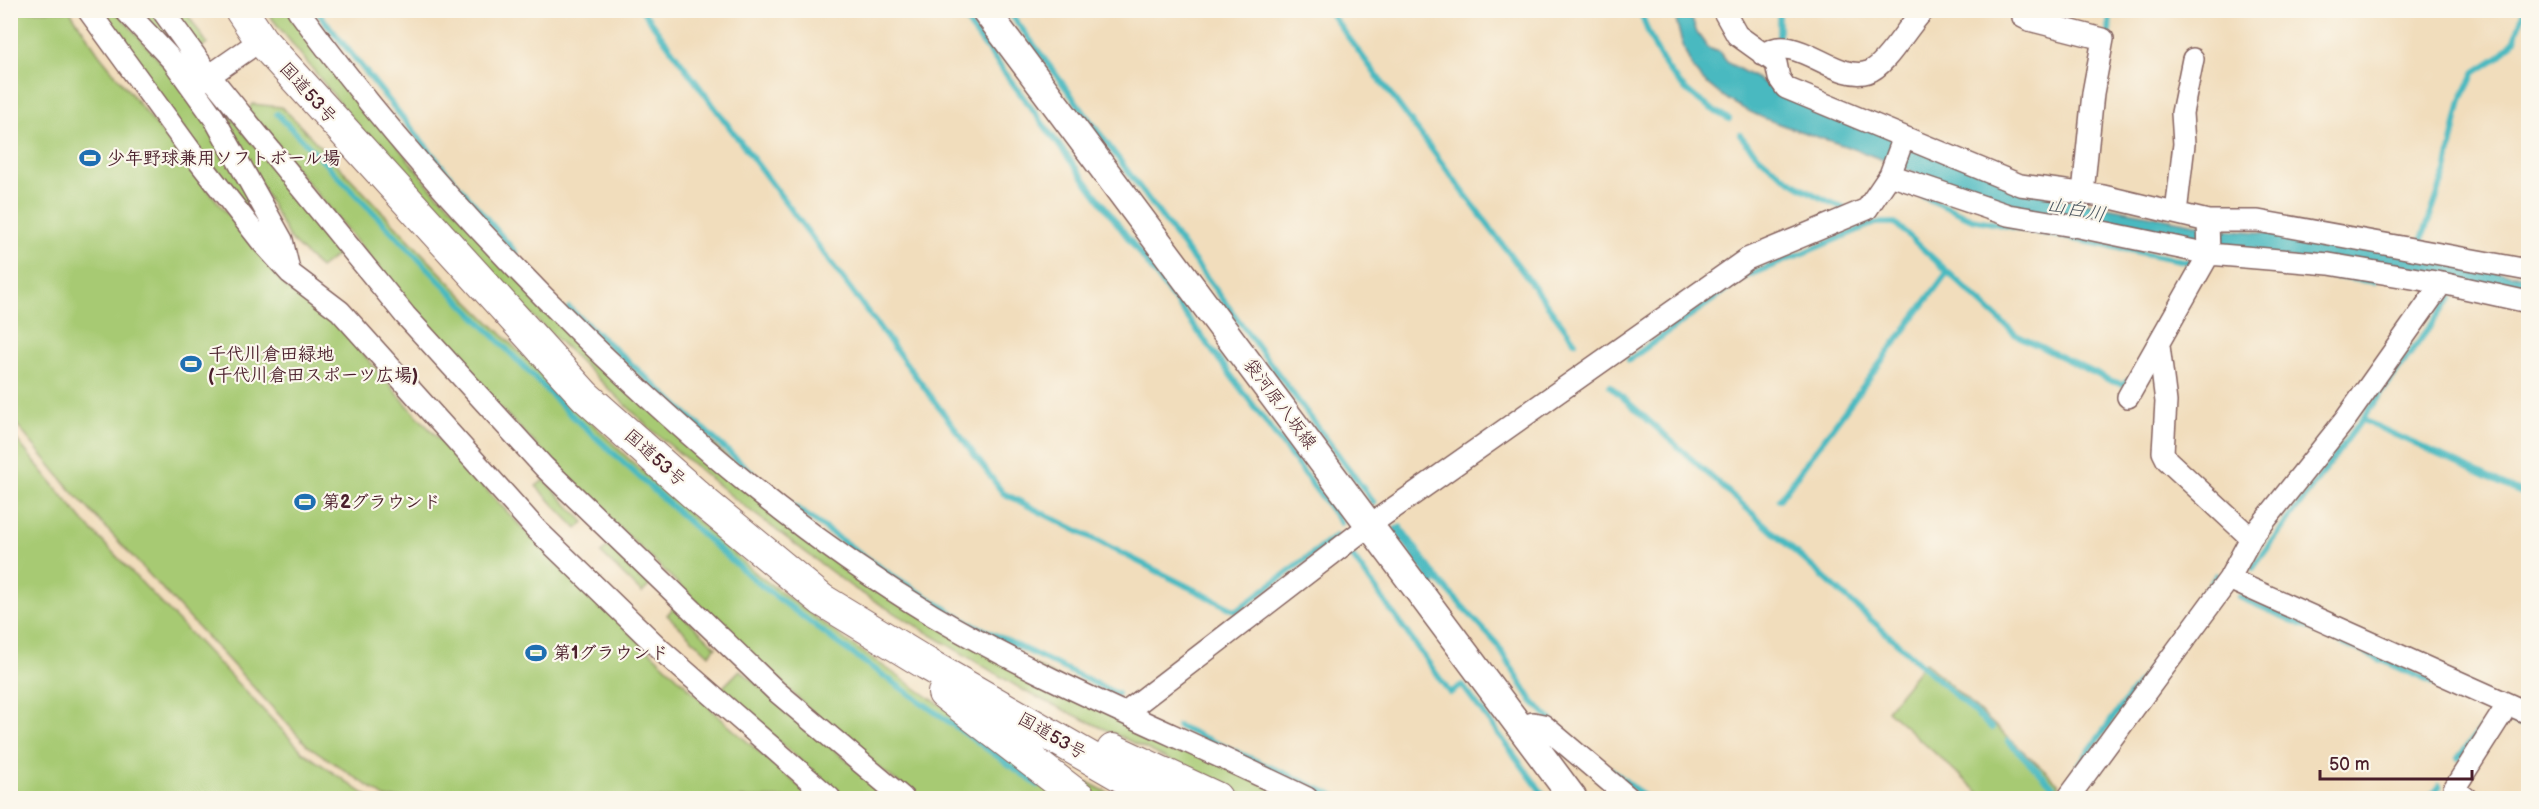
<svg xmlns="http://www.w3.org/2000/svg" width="2539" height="809" font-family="'Balsamiq Sans','Klee One',sans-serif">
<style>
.green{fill:#a7ca73;stroke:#78744f;stroke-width:1.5}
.water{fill:#49b9c0;stroke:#4a6c76;stroke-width:1.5}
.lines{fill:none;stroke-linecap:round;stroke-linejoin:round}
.stream{stroke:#49b9c0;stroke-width:6}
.minor-casing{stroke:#84625e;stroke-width:24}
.major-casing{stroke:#84625e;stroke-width:30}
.highway-casing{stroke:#84625e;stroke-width:34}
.minor{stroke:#fff;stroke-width:21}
.major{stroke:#fff;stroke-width:27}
.highway{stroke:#fff;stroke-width:32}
.labels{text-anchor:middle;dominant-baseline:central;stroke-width:4.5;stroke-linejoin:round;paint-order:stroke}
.street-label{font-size:18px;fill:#4a1f2b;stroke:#fbf7ec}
.poi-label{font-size:18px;font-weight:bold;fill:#4a1f2b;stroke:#fbf7ec;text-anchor:start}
.water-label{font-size:20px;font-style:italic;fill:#4a555f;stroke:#fbf7ec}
</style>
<rect width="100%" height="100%" fill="#fbf7ec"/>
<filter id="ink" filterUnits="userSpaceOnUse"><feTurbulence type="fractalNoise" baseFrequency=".0167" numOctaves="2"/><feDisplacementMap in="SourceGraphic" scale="12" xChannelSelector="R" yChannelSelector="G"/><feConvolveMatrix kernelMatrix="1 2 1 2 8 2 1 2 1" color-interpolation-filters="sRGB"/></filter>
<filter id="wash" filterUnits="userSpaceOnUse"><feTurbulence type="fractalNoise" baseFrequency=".008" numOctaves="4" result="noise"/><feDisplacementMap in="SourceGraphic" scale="24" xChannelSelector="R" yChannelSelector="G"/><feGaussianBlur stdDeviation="1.35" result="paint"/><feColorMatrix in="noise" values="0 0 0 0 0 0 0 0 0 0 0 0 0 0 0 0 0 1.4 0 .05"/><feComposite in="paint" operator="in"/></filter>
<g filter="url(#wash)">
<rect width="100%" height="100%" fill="#f1ddbc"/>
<!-- green -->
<path class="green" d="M 10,11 L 70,11 L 99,54 L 287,288 L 334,320 L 409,407 L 544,551 L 729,726 L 813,798 L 386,798 L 307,745 L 70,489 L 11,418 Z
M 100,11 L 116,11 L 195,101 L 276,245 L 163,104 Z
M 133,11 L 153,11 L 185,54 L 182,58 Z
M 171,11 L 185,11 L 207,43 L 198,50 Z
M 266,11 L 289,11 L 431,188 L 852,571 L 1295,798 L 1250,798 L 1028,693 L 853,588 L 735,499 L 654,432 L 520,304 L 379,152 Z
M 252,104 L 281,107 L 289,114 L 459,292 L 565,397 L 629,459 L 758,575 L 847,641 L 997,744 L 1066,798 L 919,798 L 875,765 L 805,705 L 590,500 L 466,373 L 248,111 Z
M 221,105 L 342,251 L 320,268 L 290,239 L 219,107 Z
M 11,433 L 84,522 L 303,752 L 370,798 L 11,798 Z
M 544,480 L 584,522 L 577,529 L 536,486 Z
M 609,545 L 650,585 L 642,593 L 601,553 Z
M 674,607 L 716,647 L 709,655 L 667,615 Z
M 1925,662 L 2058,783 L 2061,793 L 2057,798 L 1985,798 L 1887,710 Z
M 740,670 L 891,798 L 843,798 L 720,690 Z
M 1087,782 L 1118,798 L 1100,798 L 1083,786 Z"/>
<!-- water -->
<path class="water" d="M 1674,11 L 1689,11 L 1697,33 L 1708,48 L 1719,52 L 1728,63 L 1788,96 L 2059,198 L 2223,229 L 2315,237 L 2528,277 L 2528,293 C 2389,273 2248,255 2110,227 C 2078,220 2045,216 2013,207 C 1958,193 1907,168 1854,149 C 1802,130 1748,121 1705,82 C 1685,64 1680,36 1674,11 Z"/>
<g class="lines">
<!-- stream -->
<path class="stream" d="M 316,10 L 444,169 L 516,253
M 642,10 L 1003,493 L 1236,611 L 1336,536
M 958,10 L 1341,523
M 1008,10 L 1374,503
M 1328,10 L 1575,342
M 1640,10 C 1658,64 1678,92 1729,119
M 1779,10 L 1779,39
M 2109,37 L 2110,10
M 277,114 L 567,411 L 714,545 L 757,582 L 839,644 L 1038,785
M 1740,135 C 1764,168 1806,193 1844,208
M 1922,196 L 1972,219 L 2194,263
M 2422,239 L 2446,171 L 2461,100 L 2474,73 L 2500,56 L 2515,40 L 2524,10
M 2311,273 L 2375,282
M 569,308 L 762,482
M 1629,360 L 1743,278 L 1875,223 L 1895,223 L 2016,335 L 2111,381 L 2122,384 L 2130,379
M 1610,386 L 1992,728
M 2363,420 L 2528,496
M 1779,500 L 1946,274
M 789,503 L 885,571 L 964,620 L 1117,694
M 1400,527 L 1440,582 L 1497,644 L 1532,701 L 1551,720
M 1396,529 L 1433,583
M 1350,553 L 1450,693 L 1462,685 L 1546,798
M 2253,568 L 2451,298
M 2239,597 L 2494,710
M 2513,721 L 2528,728
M 1178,726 L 1339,798
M 2008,741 L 2054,787 L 2053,798
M 2458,758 L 2482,727
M 2078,766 L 2217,575
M 1612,770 L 1646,798
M 2129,791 L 2148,798
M 2429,798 L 2439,786"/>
</g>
</g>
<g filter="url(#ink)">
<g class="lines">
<defs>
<path id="minor" d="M 88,10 L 190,150 L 262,242 L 290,273 L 340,311 L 536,529 L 662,651 L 830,798
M 125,10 L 173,61 L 214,118 L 282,240 L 289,270
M 162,10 L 209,75 L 405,315 L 544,467 L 776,691 L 903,798
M 298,10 C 383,127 478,233 581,334 C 689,439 803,537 932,615 C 1052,686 1183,737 1307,798
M 1723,10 L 1737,35 L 1776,63 L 1779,78 L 1786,88 L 1904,137
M 2023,10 L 2023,17 L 2029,20 L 2103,39 L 2093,93 L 2083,193
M 1763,55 C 1794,29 1835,83 1868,72 C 1886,67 1908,25 1924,10
M 199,83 L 261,40
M 1890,175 L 2008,215 L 2079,227 L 2209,254 L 2329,264 L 2442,283 L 2528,302
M 2176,213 L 2184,144 L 2182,113 L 2193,59
M 2159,346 L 2166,402 L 2163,452 L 2167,460 L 2251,538
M 2128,397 L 2209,254 L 2208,221
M 2229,579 L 2528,713
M 1125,713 L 1371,524 L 1747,259 L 1867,209 L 1890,175 L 1904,137 L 2020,185 L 2103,196 L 2208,221 L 2258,221 L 2528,270
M 1520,727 L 1533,723 L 1543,725 L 1629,798
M 2068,798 L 2229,579 L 2251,538 L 2345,420 L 2442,283
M 2466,798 L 2454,789 L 2508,704"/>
<path id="major" d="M 985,10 L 1573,798"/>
<path id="highway" d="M 241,10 L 261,40 L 585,396 L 706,504 L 822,600 L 927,664 L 1160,798
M 944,693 L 1080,798
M 1113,750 L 1216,798"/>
</defs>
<!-- minor casing -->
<use href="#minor" class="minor-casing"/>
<!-- major casing -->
<use href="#major" class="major-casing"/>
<!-- highway casing -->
<use href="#highway" class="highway-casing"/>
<!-- minor -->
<use href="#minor" class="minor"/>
<!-- major -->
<use href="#major" class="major"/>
<!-- highway -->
<use href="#highway" class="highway"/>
</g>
</g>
<!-- icons -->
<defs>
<symbol id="stadium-bare" viewBox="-9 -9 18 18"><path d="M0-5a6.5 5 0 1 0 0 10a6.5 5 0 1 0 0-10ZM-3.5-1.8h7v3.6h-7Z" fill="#1f6fb2" stroke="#fbf7ec" stroke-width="2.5" paint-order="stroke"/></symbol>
</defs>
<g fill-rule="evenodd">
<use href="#stadium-bare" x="75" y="143" width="30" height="30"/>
<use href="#stadium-bare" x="176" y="349" width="30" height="30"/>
<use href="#stadium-bare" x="290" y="487" width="30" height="30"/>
<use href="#stadium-bare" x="521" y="638" width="30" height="30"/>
</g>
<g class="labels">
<!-- street labels -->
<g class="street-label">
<text transform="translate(308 93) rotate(48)">国道53号</text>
<text transform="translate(1280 404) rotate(53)">袋河原八坂線</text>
<text transform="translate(655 458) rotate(42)">国道53号</text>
<text transform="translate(1052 736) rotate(30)">国道53号</text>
</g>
<!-- poi labels -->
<g class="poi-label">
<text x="107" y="158">少年野球兼用ソフトボール場</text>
<text x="208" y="354">千代川倉田緑地<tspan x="208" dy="21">(千代川倉田スポーツ広場)</tspan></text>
<text x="322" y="502">第2グラウンド</text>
<text x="553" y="653">第1グラウンド</text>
</g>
<!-- water labels -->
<g class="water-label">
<text transform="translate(2076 210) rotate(11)">山白川</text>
</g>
</g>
<!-- margin -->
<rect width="2539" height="809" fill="none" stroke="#fbf7ec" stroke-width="36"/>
<!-- scale -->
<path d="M2320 770v9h152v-9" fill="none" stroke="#4a1f2b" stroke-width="3"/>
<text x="2329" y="770" font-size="18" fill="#4a1f2b" stroke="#fbf7ec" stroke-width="4.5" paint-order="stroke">50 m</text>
</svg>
